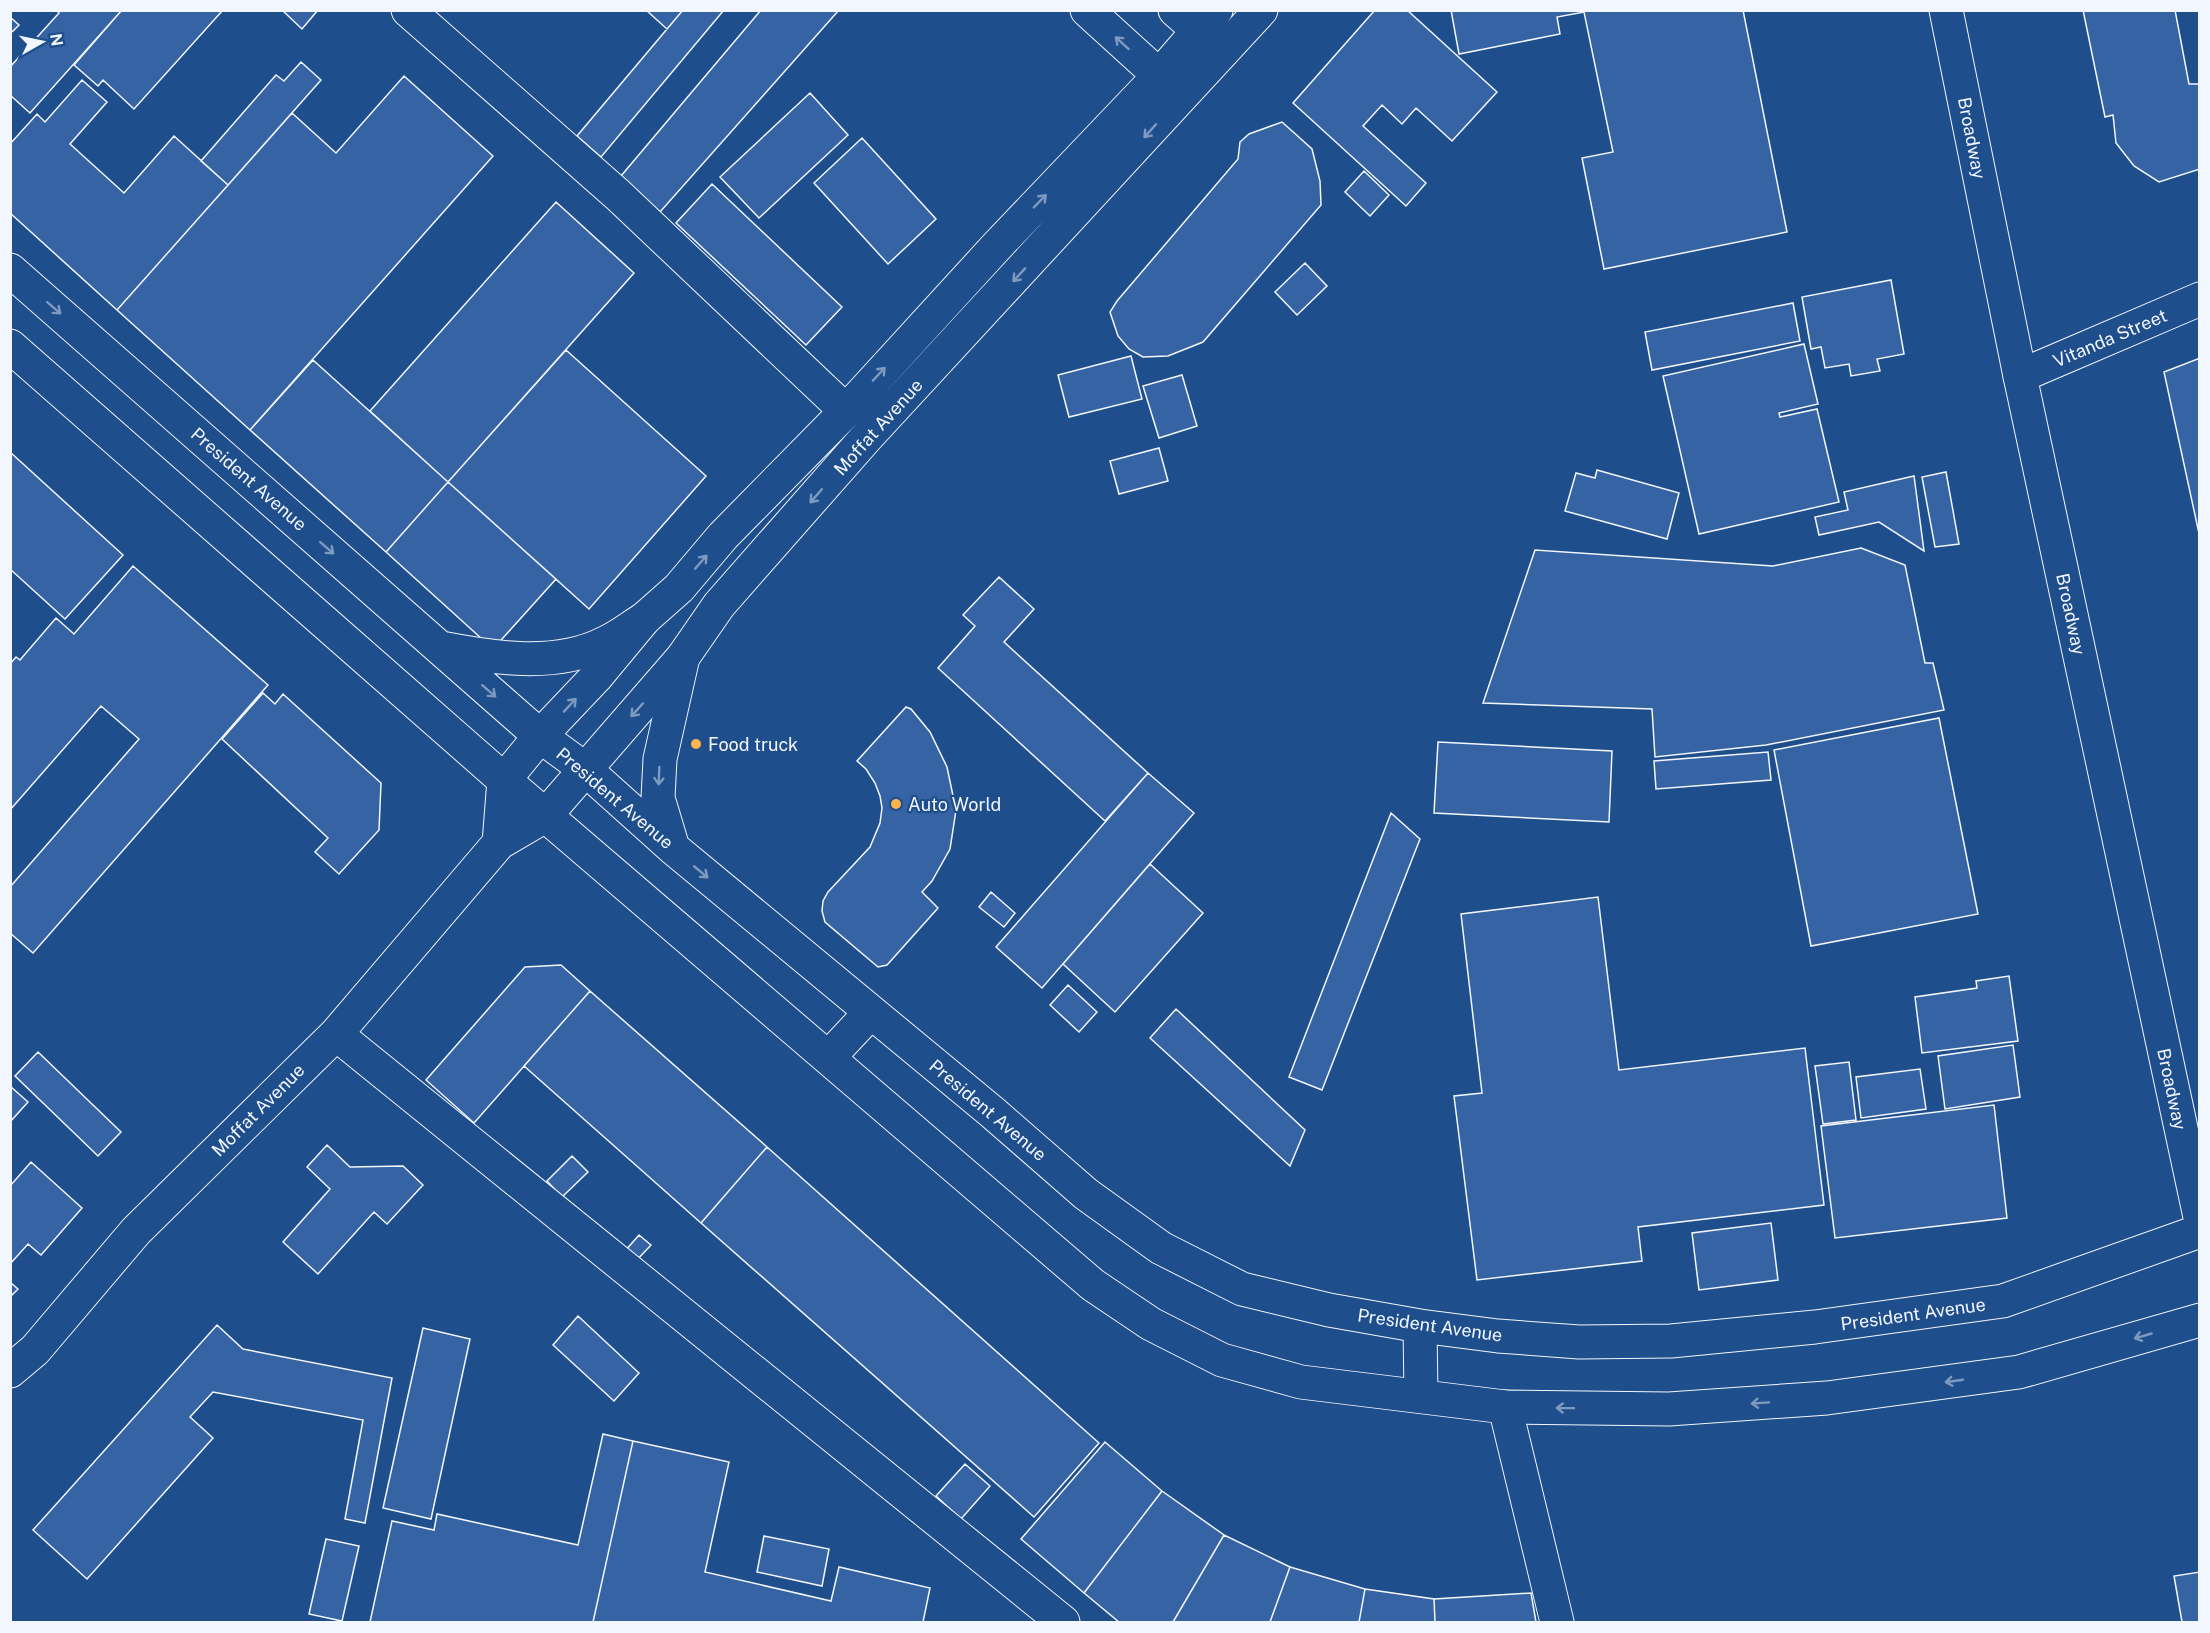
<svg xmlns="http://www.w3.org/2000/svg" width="2210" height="1633" font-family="'Public Sans',sans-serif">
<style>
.building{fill:#3563a3;stroke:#f2f6ff;stroke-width:1.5}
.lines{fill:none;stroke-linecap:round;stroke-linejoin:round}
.minor-casing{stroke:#f2f6ff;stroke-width:35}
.tertiary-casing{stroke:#f2f6ff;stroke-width:35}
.secondary-casing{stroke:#f2f6ff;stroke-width:35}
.minor{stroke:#1f4e8c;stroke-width:33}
.tertiary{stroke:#1f4e8c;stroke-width:33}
.secondary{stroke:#1f4e8c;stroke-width:33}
.oneway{stroke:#7e9ac0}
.poi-dot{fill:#ffb74d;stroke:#1f4e8c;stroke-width:2}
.labels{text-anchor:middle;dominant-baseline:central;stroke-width:4.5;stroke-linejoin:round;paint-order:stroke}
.street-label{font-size:18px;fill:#f2f6ff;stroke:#1f4e8c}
.poi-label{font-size:18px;fill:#f2f6ff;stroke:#1f4e8c;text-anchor:start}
</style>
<rect width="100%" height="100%" fill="#1f4e8c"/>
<!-- building -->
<path class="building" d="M 56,10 L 122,10 L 30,113 L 10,95 L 10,67 L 59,13 Z
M 122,10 L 223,10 L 134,109 L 103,80 L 98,86 L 74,65 Z
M 282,10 L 318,10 L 302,29 Z
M 646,10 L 683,10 L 667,29 Z
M 683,10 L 724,10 L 601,157 L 577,136 Z
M 761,10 L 839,10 L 660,212 L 621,176 Z
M 1375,10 L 1407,10 L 1497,92 L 1452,141 L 1416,108 L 1402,124 L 1382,105 L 1363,126 L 1426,183 L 1406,206 L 1293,103 Z
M 1451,10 L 1743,10 L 1787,232 L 1604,269 L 1582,158 L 1613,152 L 1584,12 L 1557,17 L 1560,34 L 1459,54 Z
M 2083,10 L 2175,10 L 2189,84 L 2200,84 L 2200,169 L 2159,182 L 2134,166 L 2116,143 L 2113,115 L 2105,117 Z
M 10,17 L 19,25 L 10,34 Z
M 301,62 L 321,80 L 228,185 L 201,161 L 276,75 L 284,81 Z
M 404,76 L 493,156 L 250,430 L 117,310 L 292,113 L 336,153 Z
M 82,80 L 107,102 L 70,144 L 124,193 L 174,136 L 228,185 L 117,310 L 10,213 L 10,144 L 37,114 L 45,122 Z
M 810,93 L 848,135 L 759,218 L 720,177 Z
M 1282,122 L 1312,149 L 1320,181 L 1321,205 L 1203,342 L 1168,356 L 1143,357 L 1129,349 L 1118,336 L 1110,312 L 1117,301 L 1238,159 L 1240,142 L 1249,134 Z
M 862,138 L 936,219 L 888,264 L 814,183 Z
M 1364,171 L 1389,195 L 1370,216 L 1345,192 Z
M 712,184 L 842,307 L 806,345 L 676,223 Z
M 556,202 L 634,273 L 448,482 L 370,411 Z
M 1305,263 L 1327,286 L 1297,315 L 1275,292 Z
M 1891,280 L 1904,354 L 1877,359 L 1880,371 L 1851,376 L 1849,364 L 1825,368 L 1821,347 L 1811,349 L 1802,297 Z
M 1793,303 L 1800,341 L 1652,370 L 1645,332 Z
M 1804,344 L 1818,404 L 1779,413 L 1780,417 L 1817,409 L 1839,502 L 1699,534 L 1663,376 Z
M 566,350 L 706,476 L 589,609 L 448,482 Z
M 1131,356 L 1142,399 L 1069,417 L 1058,375 Z
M 2200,358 L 2200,538 L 2164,372 Z
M 313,360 L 448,482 L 386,552 L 250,430 Z
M 1182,375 L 1197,426 L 1159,438 L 1143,386 Z
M 1159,448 L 1168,481 L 1119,494 L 1110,461 Z
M 10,452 L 123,555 L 65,619 L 10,569 Z
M 1597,470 L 1679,493 L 1667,539 L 1565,511 L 1576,473 L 1595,478 Z
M 1946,472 L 1959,544 L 1935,547 L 1922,477 Z
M 1914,476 L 1924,551 L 1879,522 L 1819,535 L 1815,517 L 1848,510 L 1844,492 Z
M 448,482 L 556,579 L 493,649 L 386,552 Z
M 1861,548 L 1905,565 L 1925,663 L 1933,663 L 1944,710 L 1766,745 L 1655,757 L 1652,709 L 1483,703 L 1535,550 L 1773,566 Z
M 133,566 L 268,685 L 33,953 L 10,933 L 10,887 L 139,739 L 101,706 L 10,810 L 10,664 L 16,657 L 20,660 L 56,618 L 74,634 Z
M 999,577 L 1034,609 L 1004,642 L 1148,773 L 1105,821 L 938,668 L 975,626 L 963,615 Z
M 263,693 L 275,704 L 283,694 L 381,783 L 379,830 L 339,874 L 315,852 L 328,838 L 222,739 Z
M 906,707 L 911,709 L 930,732 L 947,767 L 956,810 L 950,849 L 932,881 L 922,892 L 938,908 L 887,965 L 878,967 L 825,922 L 822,911 L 823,901 L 828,892 L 870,847 L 880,823 L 882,808 L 880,796 L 875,783 L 866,769 L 857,761 Z
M 1939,718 L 1978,914 L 1811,946 L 1774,750 Z
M 1438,742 L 1612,751 L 1609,822 L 1434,813 Z
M 1768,752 L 1771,780 L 1656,789 L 1654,761 Z
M 1148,773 L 1194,813 L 1042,988 L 996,947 Z
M 1391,813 L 1420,839 L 1322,1090 L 1289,1077 Z
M 1150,864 L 1203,913 L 1115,1012 L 1063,964 Z
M 991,892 L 1015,913 L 1004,927 L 979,907 Z
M 1598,897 L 1619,1070 L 1805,1048 L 1824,1205 L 1638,1227 L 1642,1261 L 1477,1280 L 1454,1096 L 1482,1093 L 1461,914 Z
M 561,965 L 590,991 L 474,1123 L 426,1080 L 525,967 Z
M 2009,976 L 2018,1041 L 1922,1053 L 1915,997 L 1977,988 L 1976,981 Z
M 1068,985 L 1097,1012 L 1079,1032 L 1050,1005 Z
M 590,991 L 767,1147 L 701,1223 L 524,1066 Z
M 1176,1009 L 1305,1130 L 1290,1166 L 1150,1038 Z
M 2013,1045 L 2020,1097 L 1945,1109 L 1938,1056 Z
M 38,1052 L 121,1132 L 98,1156 L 15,1076 Z
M 1849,1062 L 1856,1120 L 1823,1124 L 1815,1066 Z
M 1920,1069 L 1926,1109 L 1861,1118 L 1856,1077 Z
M 10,1086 L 28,1102 L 10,1122 Z
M 1994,1105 L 2007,1218 L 1835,1238 L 1821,1126 Z
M 327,1145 L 350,1167 L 403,1166 L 423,1185 L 387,1224 L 374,1212 L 318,1274 L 283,1242 L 330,1189 L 307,1167 Z
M 767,1147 L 1099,1443 L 1034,1517 L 701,1223 Z
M 572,1156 L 588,1172 L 562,1197 L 547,1181 Z
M 31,1162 L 82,1208 L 41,1255 L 28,1244 L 10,1264 L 10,1186 Z
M 1771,1223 L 1778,1280 L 1699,1290 L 1692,1233 Z
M 639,1235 L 651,1245 L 636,1261 L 625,1251 Z
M 10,1282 L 18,1289 L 10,1297 Z
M 578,1316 L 639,1373 L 614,1401 L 553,1345 Z
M 217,1325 L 243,1349 L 392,1378 L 365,1523 L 345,1519 L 363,1420 L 213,1392 L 190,1417 L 213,1438 L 87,1579 L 33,1530 Z
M 423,1328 L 470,1339 L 431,1519 L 383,1508 Z
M 603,1434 L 633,1441 L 593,1622 L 370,1622 L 392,1521 L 434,1530 L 437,1514 L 578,1545 Z
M 633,1441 L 729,1462 L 705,1572 L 831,1601 L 839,1567 L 930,1588 L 923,1622 L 593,1622 Z
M 1105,1442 L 1162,1491 L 1084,1593 L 1021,1539 Z
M 965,1464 L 990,1486 L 961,1519 L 936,1496 Z
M 1162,1491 L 1224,1535 L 1173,1622 L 1119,1622 L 1084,1593 Z
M 1224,1535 L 1290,1567 L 1270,1622 L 1173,1622 Z
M 764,1536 L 829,1549 L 822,1586 L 757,1572 Z
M 326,1539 L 359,1546 L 342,1621 L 309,1614 Z
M 1290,1567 L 1365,1589 L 1359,1622 L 1270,1622 Z
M 2200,1572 L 2200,1622 L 2182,1622 L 2174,1576 Z
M 1365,1589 L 1434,1599 L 1435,1622 L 1359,1622 Z
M 1531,1593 L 1536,1622 L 1435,1622 L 1434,1599 Z"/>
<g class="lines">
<defs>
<path id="minor" d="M 408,10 L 618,195 L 846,411
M 1087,10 L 1176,91
M 1175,10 L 1215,45
M 499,843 L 504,780 L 540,736 L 596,677 L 644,619 L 679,588 L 723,536 L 846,411 L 996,247 L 1159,76 L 1216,10
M 336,1034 L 1063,1622
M 10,1371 L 35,1350 L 136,1231 L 336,1034 L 499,843 L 545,816 L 683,657 L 719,605 L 865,439 L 1261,10
M 1505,1407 L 1557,1622"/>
<path id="tertiary" d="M 2020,376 L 2200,299"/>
<path id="secondary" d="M 1946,10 L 2020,376 L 2200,1217
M 10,270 L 540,736 L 585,769 L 673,848 L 992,1112 L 1086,1194 L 1161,1248 L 1242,1289 L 1329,1310 L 1420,1326 L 1498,1336 L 1579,1342 L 1671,1341 L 1815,1327 L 2003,1301 L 2200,1231
M 10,346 L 504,780 L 1093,1285 L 1151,1324 L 1222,1360 L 1301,1382 L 1505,1407 L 1669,1409 L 1827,1398 L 2019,1372 L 2200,1320
M 441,648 C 492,658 556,668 605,643 C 619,637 631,627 644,619
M 673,848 L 658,798 L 660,759 L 683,657
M 828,1058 L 871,1012
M 1420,1326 L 1421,1396"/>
</defs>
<!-- minor casing -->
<use href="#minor" class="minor-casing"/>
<!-- tertiary casing -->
<use href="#tertiary" class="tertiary-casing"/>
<!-- secondary casing -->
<use href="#secondary" class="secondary-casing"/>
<!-- minor -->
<use href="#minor" class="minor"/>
<!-- tertiary -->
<use href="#tertiary" class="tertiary"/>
<!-- secondary -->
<use href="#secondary" class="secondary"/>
</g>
<!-- one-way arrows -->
<defs><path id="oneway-shaft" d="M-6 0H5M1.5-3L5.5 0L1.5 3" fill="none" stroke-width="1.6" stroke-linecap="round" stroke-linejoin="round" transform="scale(1.5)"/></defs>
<g class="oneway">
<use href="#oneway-shaft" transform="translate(1122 43) rotate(-138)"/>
<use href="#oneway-shaft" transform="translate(1150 131) rotate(132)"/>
<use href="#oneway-shaft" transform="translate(1040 201) rotate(-46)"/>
<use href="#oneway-shaft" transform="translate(1019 275) rotate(133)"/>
<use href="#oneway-shaft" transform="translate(54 308) rotate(41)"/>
<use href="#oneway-shaft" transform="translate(879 374) rotate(-47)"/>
<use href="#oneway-shaft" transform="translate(816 496) rotate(131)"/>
<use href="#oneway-shaft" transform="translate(327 548) rotate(41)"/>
<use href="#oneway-shaft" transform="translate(701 562) rotate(-49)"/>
<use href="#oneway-shaft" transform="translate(489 691) rotate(41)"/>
<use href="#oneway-shaft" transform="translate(570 705) rotate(-47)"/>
<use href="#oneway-shaft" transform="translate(637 710) rotate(132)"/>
<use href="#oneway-shaft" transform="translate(659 776) rotate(92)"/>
<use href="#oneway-shaft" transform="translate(701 872) rotate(40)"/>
<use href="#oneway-shaft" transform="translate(2143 1336) rotate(164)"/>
<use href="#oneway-shaft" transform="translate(1954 1381) rotate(172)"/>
<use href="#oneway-shaft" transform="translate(1760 1403) rotate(176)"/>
<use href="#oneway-shaft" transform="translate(1565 1408) rotate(-179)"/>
</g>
<!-- markers -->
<g class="poi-dot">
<circle cx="696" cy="744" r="6"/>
<circle cx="896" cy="804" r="6"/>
</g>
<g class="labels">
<!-- street labels -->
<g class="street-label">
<text transform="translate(1972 138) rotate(79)">Broadway</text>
<text transform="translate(2110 338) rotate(-23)">Vitanda Street</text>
<text transform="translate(878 427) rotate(-48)">Moffat Avenue</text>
<text transform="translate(249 479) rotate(41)">President Avenue</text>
<text transform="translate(2071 614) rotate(78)">Broadway</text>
<text transform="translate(615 798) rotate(40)">President Avenue</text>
<text transform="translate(2172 1089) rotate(78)">Broadway</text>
<text transform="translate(258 1110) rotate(-45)">Moffat Avenue</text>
<text transform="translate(988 1110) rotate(40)">President Avenue</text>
<text transform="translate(1913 1314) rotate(-8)">President Avenue</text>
<text transform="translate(1430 1325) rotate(8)">President Avenue</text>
</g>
<!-- poi labels -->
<g class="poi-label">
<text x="708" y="744">Food truck</text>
<text x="908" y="804">Auto World</text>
</g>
</g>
<!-- border -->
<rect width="2210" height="1633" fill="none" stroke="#f2f6ff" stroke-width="24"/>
<!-- north arrow -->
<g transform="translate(42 42) rotate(81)" stroke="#1f4e8c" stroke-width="4.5" paint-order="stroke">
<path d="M0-4.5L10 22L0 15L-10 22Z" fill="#f2f6ff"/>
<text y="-9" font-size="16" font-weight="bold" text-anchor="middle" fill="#f2f6ff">N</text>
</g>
</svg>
